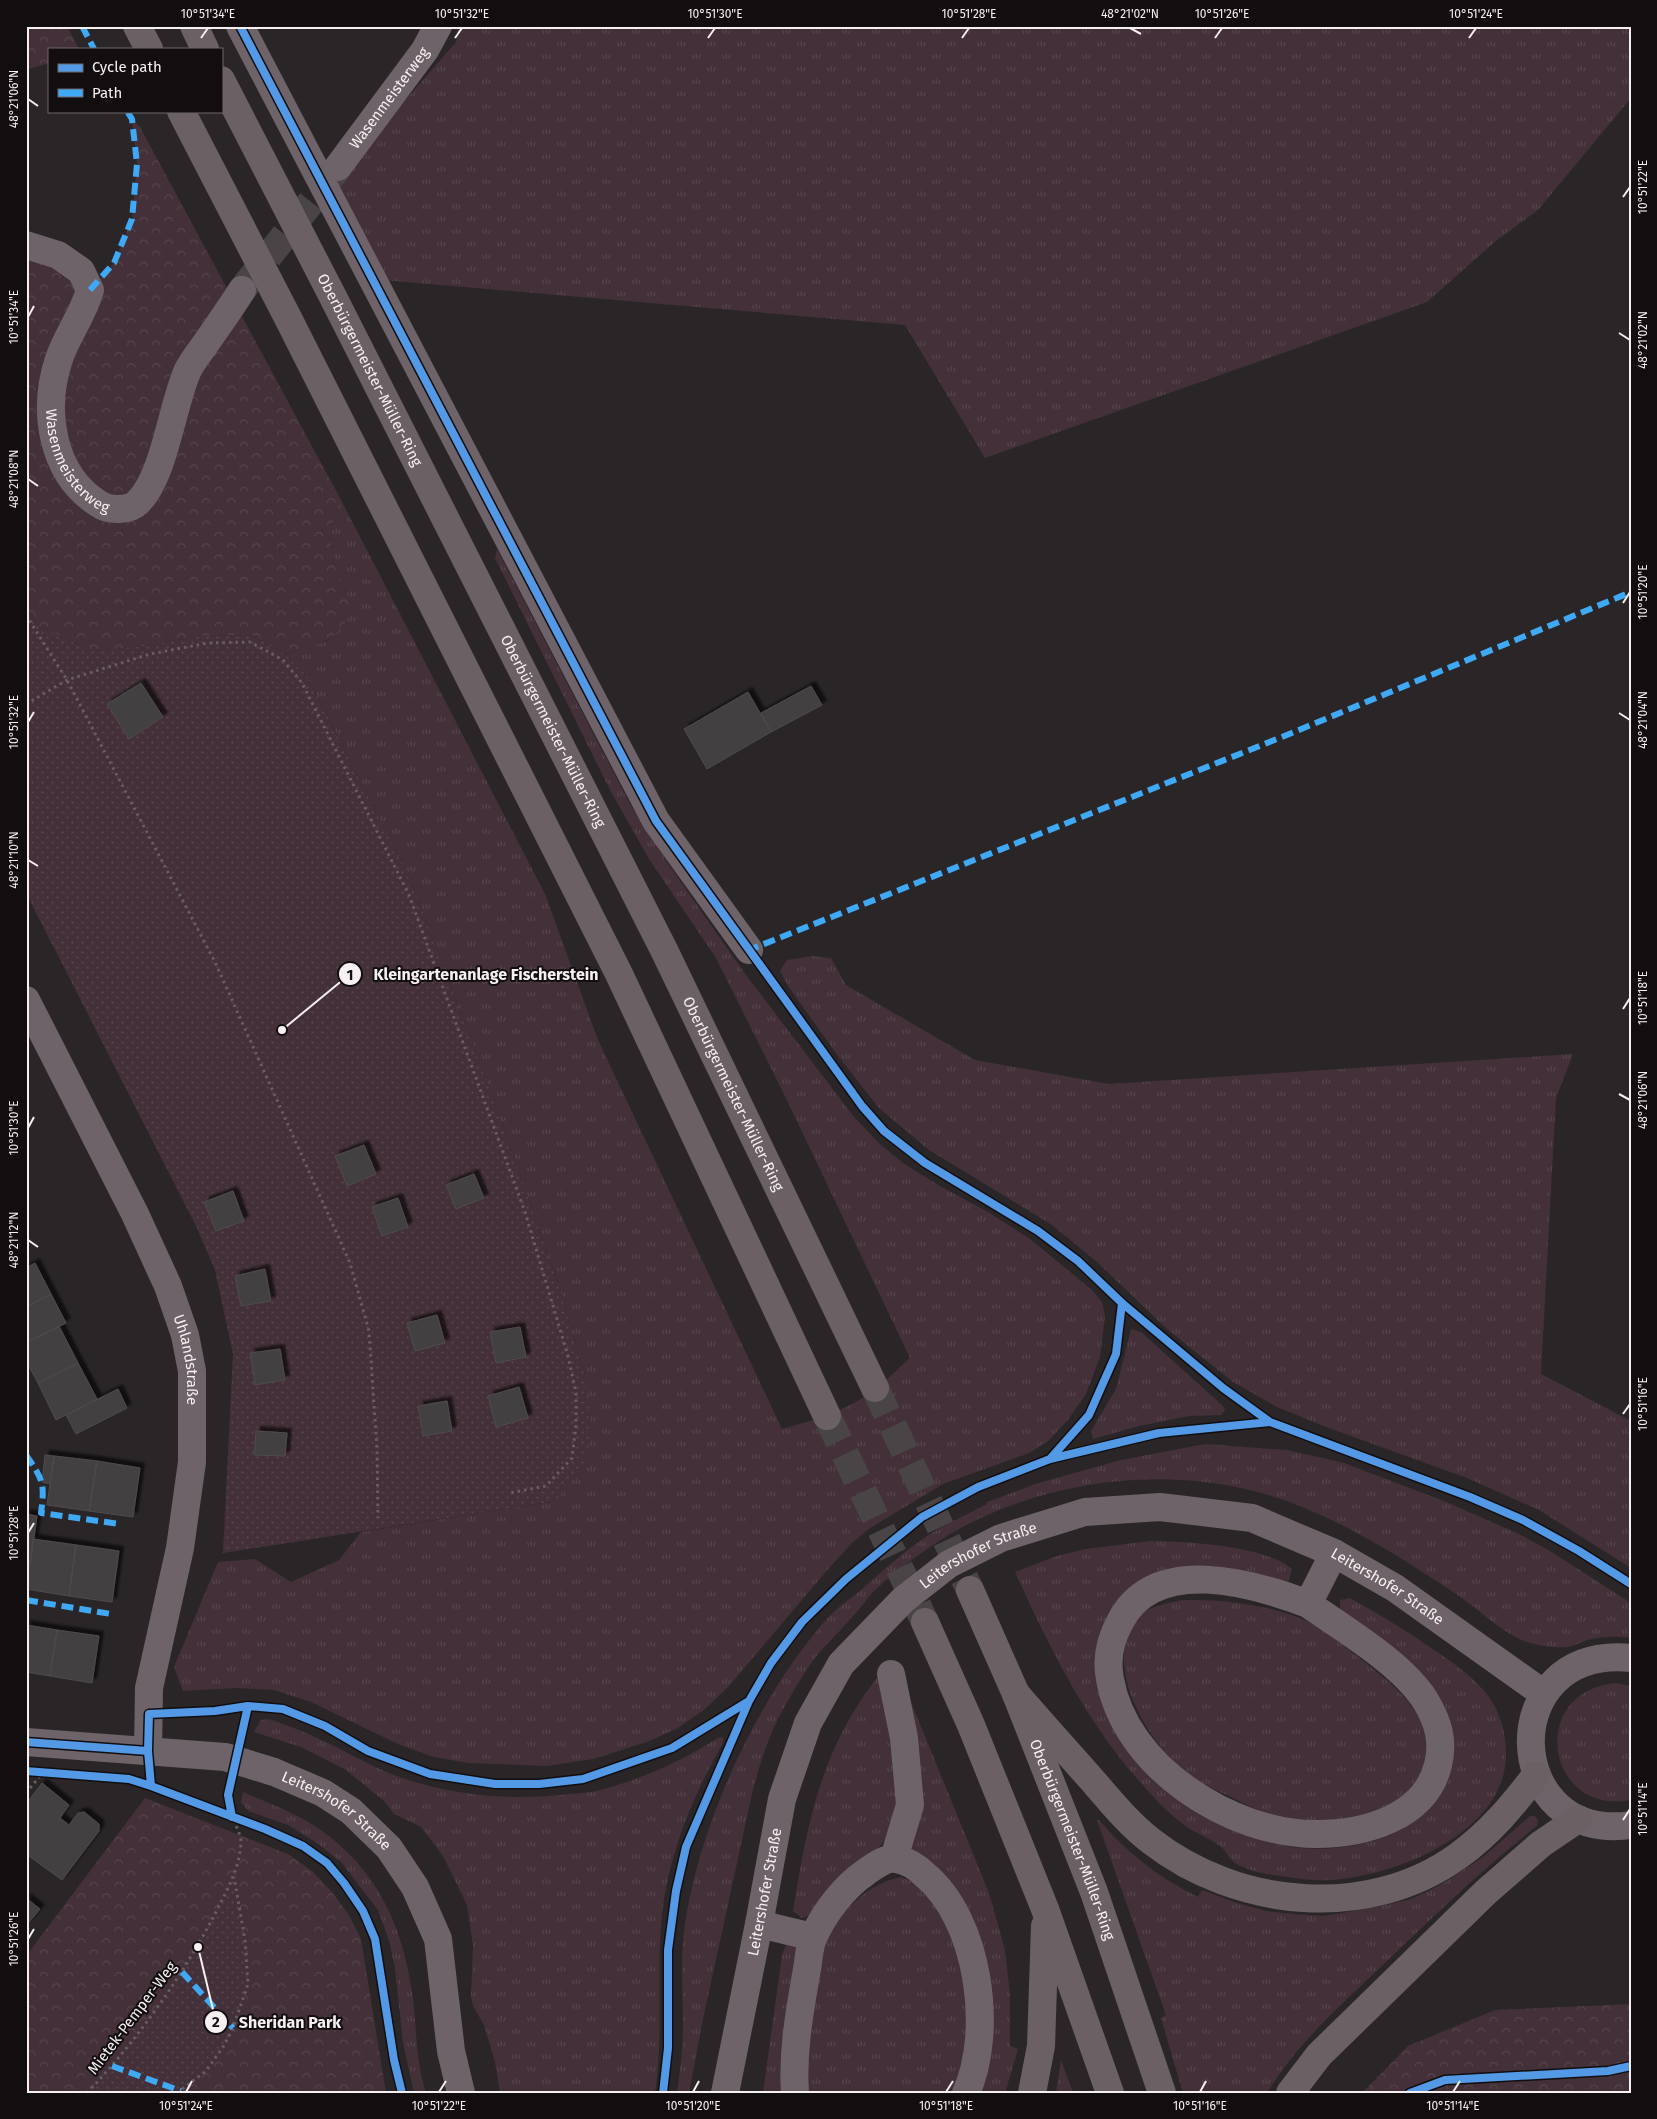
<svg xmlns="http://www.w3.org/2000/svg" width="1657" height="2119" font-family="'Fira Sans',sans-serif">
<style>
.grass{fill:url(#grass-tufts)}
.forest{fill:url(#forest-crowns)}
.garden{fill:url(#garden-dots)}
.building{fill:#433f41;stroke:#4f4b4d;filter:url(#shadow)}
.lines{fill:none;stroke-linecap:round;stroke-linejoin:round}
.minor-tunnel{stroke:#494446;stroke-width:28;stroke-dasharray:28 14;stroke-linecap:butt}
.highway-tunnel{stroke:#494446;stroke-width:28;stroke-dasharray:28 14;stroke-linecap:butt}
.path{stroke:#665e61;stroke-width:3;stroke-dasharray:2.5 4;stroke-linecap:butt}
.minor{stroke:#6e6368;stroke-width:28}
.highway{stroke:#6b6164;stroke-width:28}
.quiet{stroke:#3fa9f5;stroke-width:6;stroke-dasharray:12 6;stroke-linecap:butt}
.cycleway-casing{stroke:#120e10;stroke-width:11}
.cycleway{stroke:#5399e6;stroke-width:8}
.ticks{fill:none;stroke:#f6f0f2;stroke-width:2}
.labels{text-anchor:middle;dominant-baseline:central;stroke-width:4;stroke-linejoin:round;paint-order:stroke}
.street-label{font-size:15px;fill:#f6f0f2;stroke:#120e10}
.leader{fill:none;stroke:#f6f0f2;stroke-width:2}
.callout-dot{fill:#f6f0f2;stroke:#120e10;stroke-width:2}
.mark-label{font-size:15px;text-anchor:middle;font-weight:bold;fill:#111}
.callout-label{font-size:16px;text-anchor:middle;font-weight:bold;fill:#f6f0f2;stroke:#120e10;stroke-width:4;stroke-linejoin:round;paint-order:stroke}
.neatline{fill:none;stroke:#f6f0f2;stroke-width:2}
.ticks-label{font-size:12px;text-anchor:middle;fill:#f6f0f2}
</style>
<defs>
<pattern id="grass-tufts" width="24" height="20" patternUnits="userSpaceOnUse" patternTransform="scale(1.25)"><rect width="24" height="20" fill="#433038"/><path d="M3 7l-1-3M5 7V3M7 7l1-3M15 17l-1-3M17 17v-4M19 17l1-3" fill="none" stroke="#56444c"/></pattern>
<pattern id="forest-crowns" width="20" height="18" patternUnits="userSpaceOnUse" patternTransform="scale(1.25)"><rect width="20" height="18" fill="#433038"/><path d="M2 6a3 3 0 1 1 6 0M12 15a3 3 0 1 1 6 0" fill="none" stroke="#56444c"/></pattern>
<pattern id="garden-dots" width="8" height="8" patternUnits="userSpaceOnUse" patternTransform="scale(1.25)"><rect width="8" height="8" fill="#433038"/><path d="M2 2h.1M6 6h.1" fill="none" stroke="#56444c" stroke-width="1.8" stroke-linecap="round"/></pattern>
<filter id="shadow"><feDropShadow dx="4.5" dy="-4.5" stdDeviation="1" flood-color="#0009"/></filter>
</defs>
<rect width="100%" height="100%" fill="#2a2628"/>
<!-- grass -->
<path class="grass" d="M 458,26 L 1631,26 L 1631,98 L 1538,210 L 1497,240 L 1427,302 L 985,458 L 905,325 L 383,280 L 333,183 L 456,42 Z
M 341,500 L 545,894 L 598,1040 L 782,1429 C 806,1422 830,1416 852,1404 C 874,1393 892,1374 910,1358 L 783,1092 L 716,958 L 649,859 L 610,790 L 495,558 L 497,549 L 630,804 L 669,865 L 743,971 L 854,1117 L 881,1145 L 903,1163 L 938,1185 L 988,1212 L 1030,1239 L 1092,1290 L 1102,1302 L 1105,1316 L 1100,1357 L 1086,1394 L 1067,1421 L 1048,1441 L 1029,1453 L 943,1484 L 870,1528 L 853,1542 L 830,1567 L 728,1687 L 705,1709 L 678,1728 L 647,1742 L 593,1759 L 547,1766 L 468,1763 L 434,1757 L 400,1745 L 311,1702 L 274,1690 L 238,1688 L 183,1691 L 174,1667 L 218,1562 L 255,1559 L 291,1582 L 339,1560 L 361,1532 L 556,1501 L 585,1375 L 558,1283 L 492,1095 L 408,873 L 307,676 L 285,654 L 327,641 L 354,607 C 342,585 327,552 332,526 C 334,517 338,509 341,500 Z
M 812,956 L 831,958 L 846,985 L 975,1060 L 1109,1084 L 1573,1054 L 1556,1098 L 1541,1374 L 1631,1421 L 1631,1568 L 1539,1510 L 1467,1478 L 1326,1427 L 1277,1407 L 1233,1382 L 1167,1329 L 1096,1261 L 1052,1225 L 929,1150 L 879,1108 L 838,1056 L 788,986 L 780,971 L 787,960 Z
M 1131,1329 L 1141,1332 L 1223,1406 L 1225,1410 L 1221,1415 L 1189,1416 L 1139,1426 L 1093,1439 L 1091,1431 L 1116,1389 Z
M 1205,1444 L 1287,1450 L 1344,1463 L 1444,1501 L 1519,1534 L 1550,1551 L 1631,1603 L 1631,1638 C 1617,1636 1601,1636 1588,1640 C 1581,1642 1575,1646 1568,1647 C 1557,1648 1541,1646 1530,1643 C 1504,1635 1481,1611 1459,1596 C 1408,1562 1357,1529 1300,1506 C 1191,1462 1059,1474 957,1530 C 934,1543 884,1578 868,1598 C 860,1608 852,1618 843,1627 C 835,1636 826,1645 818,1654 C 805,1670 785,1705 776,1723 C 765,1746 758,1770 752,1794 L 702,2024 L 689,2093 L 677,2093 C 680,2070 683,2048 683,2025 C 683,1991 680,1956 685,1923 C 701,1820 757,1699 825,1621 C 836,1608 850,1599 862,1589 C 884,1570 905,1550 930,1534 C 948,1523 968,1514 987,1504 L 987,1502 L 1035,1484 L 1121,1460 Z
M 1150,1541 C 1184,1541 1267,1546 1292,1569 L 1288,1584 L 1144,1582 L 1100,1691 C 1138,1728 1176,1764 1214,1801 C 1224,1811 1241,1832 1253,1837 C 1318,1864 1441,1846 1452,1762 C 1455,1742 1452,1722 1443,1703 C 1441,1698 1435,1693 1431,1689 C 1405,1658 1371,1635 1340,1610 L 1340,1600 L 1350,1598 C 1379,1614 1407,1631 1434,1650 C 1452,1662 1471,1675 1485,1692 C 1499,1708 1506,1732 1506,1753 C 1507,1829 1405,1872 1341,1879 C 1321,1882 1300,1879 1280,1876 C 1265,1874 1248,1871 1235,1863 C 1229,1859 1226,1850 1220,1846 C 1208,1837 1194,1833 1183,1824 C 1164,1810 1149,1792 1133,1774 C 1082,1714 1048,1644 1015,1572 L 1057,1556 L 1086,1549 Z
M 1182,1600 C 1222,1599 1262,1604 1300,1618 C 1323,1627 1343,1645 1362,1660 C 1406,1694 1457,1738 1406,1793 C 1394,1806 1357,1822 1339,1822 C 1315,1822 1288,1820 1265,1813 C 1252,1808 1240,1801 1227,1795 C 1215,1790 1202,1784 1191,1776 C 1149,1747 1097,1661 1140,1616 C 1149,1606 1169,1603 1182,1600 Z
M 877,1678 L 885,1685 L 899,1799 L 894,1825 L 881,1845 L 835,1886 L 815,1914 L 802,1918 L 793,1911 C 807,1824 821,1749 877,1678 Z
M 1616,1683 L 1631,1686 L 1631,1800 C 1545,1816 1527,1691 1616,1683 Z
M 904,1685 L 989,1893 L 1005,1950 L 1010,1994 L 1010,2046 L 1018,2049 L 1005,2093 L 979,2093 L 989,2011 L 910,1853 Z
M 269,1719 C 286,1725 303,1731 319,1739 C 344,1750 368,1765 394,1775 C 450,1796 511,1801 570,1794 C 580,1793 591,1793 600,1790 C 643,1779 681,1761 718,1738 L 723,1737 L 723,1743 C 693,1796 669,1852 662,1914 C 656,1973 664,2034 655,2093 L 500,2093 L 495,2062 L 484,2025 L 473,2006 L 471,1996 L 473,1946 L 467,1905 L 443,1856 L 421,1827 L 394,1814 L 385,1802 L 346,1770 L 301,1747 L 254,1732 L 261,1720 Z
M 243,1792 C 268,1803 296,1813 318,1828 C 377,1869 401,1923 412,1991 C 417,2026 415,2060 426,2093 L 414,2093 L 403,2043 L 395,1968 L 389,1941 L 378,1910 L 341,1862 L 317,1843 L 288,1825 L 248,1811 L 241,1802 Z
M 1530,1816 L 1535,1816 L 1538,1820 L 1537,1826 C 1483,1868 1434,1916 1385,1963 C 1343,2003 1297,2043 1267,2093 L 1183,2093 L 1161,2018 L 1166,2015 L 1097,1820 L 1099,1820 C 1127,1853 1159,1878 1198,1897 L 1202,1890 L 1237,1903 L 1266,1911 L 1293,1914 L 1324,1916 L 1381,1906 L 1411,1899 L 1442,1884 L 1483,1857 Z
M 901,1877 L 913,1882 L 939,1909 L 957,1951 L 964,1981 L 968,2025 L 967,2044 L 955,2093 L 806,2093 C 804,2063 808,2039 813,2009 C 815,1993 817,1976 820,1960 C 829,1921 862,1885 901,1877 Z
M 787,1942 L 796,1943 L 802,1951 L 787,2093 L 763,2093 L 782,1955 Z
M 1061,2060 L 1073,2093 L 1056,2093 Z"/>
<!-- forest -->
<path class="forest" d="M 26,26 L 67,26 L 79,49 L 49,49 L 49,63 L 26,70 Z
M 132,119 L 140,127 L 341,500 C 338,509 334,517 332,526 C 327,552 342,585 354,607 C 335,644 323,643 285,654 L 251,635 L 200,636 L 143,646 L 93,651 L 40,627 L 26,609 L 26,245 L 90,290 L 114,263 L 132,219 L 137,164 Z
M 145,1798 L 288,1854 L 312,1871 L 332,1892 L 349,1915 L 361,1939 L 386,2093 L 26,2093 L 26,1956 Z
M 1631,2004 L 1631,2093 L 1362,2093 L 1408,2046 L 1495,2010 Z"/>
<!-- garden -->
<path class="garden" d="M 26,609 L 40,627 L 93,651 L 143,646 L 200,636 L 251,635 L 285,654 L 307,676 L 408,873 L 492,1095 L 558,1283 L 585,1375 L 591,1417 L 587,1459 L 556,1501 L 223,1553 L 233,1354 L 215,1270 L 196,1226 L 26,893 Z
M 234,1876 L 245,1940 L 248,1984 L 233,2028 L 223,2047 L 206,2071 L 177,2093 L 87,2093 L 112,2066 L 182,1972 L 203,1937 Z"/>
<!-- building -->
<path class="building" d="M 141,683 L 163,717 L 129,739 L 107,704 Z
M 811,686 L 822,705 L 771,732 L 761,713 Z
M 748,692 L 771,732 L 707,769 L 684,729 Z
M 364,1145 L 376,1174 L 347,1186 L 335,1156 Z
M 474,1174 L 484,1198 L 456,1209 L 446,1185 Z
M 233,1191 L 244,1221 L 216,1231 L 204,1202 Z
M 398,1198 L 408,1227 L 382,1236 L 372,1207 Z
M 35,1263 L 51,1294 L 26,1307 L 26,1268 Z
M 265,1269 L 271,1301 L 241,1306 L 235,1276 Z
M 51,1294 L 66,1323 L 26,1343 L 26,1307 Z
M 437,1315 L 445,1343 L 415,1351 L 407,1323 Z
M 59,1326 L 78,1363 L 38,1383 L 26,1361 L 26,1343 Z
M 520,1327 L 526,1357 L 496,1363 L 490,1332 Z
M 280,1349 L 285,1380 L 255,1385 L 250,1353 Z
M 78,1363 L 97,1399 L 56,1420 L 38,1383 Z
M 519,1387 L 528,1418 L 496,1427 L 488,1396 Z
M 118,1389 L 127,1408 L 76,1434 L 66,1415 Z
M 447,1401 L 452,1431 L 423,1436 L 418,1406 Z
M 256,1431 L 287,1433 L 285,1456 L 254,1455 Z
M 45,1455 L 54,1456 L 50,1484 L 42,1482 Z
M 54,1456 L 97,1461 L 89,1511 L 47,1505 Z
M 97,1461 L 140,1468 L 133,1517 L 89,1511 Z
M 26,1514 L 37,1516 L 30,1566 L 26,1565 Z
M 33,1539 L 76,1545 L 69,1596 L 26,1589 Z
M 76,1545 L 119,1551 L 112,1602 L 69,1596 Z
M 26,1625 L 57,1630 L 50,1676 L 26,1672 Z
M 57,1630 L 99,1636 L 92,1683 L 50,1676 Z
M 42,1783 L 69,1805 L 60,1818 L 69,1825 L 78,1813 L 84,1812 L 99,1824 L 99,1831 L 62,1880 L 26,1854 L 26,1804 Z
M 26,1898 L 40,1909 L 26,1926 Z"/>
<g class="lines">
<!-- minor-tunnel -->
<path class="minor-tunnel" d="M 242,290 L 337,169"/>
<!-- highway-tunnel -->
<path class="highway-tunnel" d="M 875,1388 L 970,1590
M 827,1416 L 925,1622"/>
<!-- path -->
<path class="path" d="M 26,615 L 67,680 L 215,962 L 350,1263 L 369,1331 L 377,1449 L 378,1518
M 26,704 L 67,680 L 150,654 L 208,643 L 250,642 L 283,660 L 302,683 L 409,895 L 525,1212 L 568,1356 L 576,1393 L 576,1425 L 572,1458 L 546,1486 L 510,1493
M 26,1793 L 40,1776
M 87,2093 C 138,2039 183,1976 217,1910 C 228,1888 240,1867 241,1842 C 241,1835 235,1824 232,1817
M 177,2093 L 206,2071 L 223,2047 L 233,2028 L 248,1984 L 245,1940 L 234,1877"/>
<!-- minor -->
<g class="minor">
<path d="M 240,26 L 656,821 L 749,950"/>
<path id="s1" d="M 338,167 L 425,50 L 438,26"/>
<path id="s2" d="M 26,245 L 58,255 L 81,271 L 90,290 C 83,315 67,335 59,359 C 42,410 51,474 99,504 C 109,511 130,511 138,502 C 164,477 172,407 187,372 C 191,363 198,354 204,346 C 217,327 230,309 242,290"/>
<path id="s3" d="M 26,1000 L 135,1214 L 168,1286 L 185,1335 L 192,1371 L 192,1462 L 180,1548 L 149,1688 L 148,1751"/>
<path d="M 1308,1604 C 1344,1629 1401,1663 1425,1700 C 1438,1721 1444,1741 1438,1765 C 1425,1818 1364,1834 1316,1834 C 1231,1834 1125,1767 1110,1679 C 1106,1659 1110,1640 1120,1622 C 1154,1554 1253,1583 1308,1604 L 1334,1553"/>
<path d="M 1631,1658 C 1493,1645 1502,1844 1631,1825"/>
<path d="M 891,1674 L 904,1738 L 910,1805 L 894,1858"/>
<path id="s4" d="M 26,1742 L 225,1757 L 274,1772 L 323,1793 L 351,1811 L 389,1848 L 415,1887 L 438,1939 L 451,2051 L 461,2093"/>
<path d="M 759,1924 L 813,1937"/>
<path id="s5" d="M 725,2093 L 759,1924 L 782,1799 L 808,1723 L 841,1664 L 903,1600 L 949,1564 L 1001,1538 L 1085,1512 L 1160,1507 L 1252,1518 L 1334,1553 L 1395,1588 L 1544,1694"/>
<path d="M 795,2093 C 792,2051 800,2010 807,1969 C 809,1959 809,1945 814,1936 C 824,1913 845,1886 866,1872 C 873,1867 886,1857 896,1859 C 908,1861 917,1867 925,1875 C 979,1920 994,2031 966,2093"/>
</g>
<!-- highway -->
<g class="highway">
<path d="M 137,26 L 149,49"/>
<path d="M 194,26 L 205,49"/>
<path id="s6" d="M 221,80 L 333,297 L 665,952 L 875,1388"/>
<path d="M 181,111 L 288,318 L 619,974 L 827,1416"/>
<path id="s7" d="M 970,1590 L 1016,1694 L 1094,1892 L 1162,2093"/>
<path d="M 925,1622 L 971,1725 L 1045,1909 L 1110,2093"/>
<path d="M 1016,1694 C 1041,1723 1067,1752 1093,1781 C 1111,1802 1129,1824 1151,1841 C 1237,1908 1368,1921 1458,1856 C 1490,1833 1513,1805 1536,1775"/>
<path d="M 1032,2093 L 1041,2046 L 1045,1926"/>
<path d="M 1290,2093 L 1319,2055 L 1486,1892 L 1541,1844 L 1578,1819"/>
</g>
<!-- quiet -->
<path class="quiet" d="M 82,26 L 94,49
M 90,290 L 114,263 L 132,219 L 137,164 L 132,119 L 127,111
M 750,952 L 749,950 L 1282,737 L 1631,592
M 26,1455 C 43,1480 45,1483 41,1513 L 120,1524
M 26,1600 L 111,1614
M 182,1972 L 233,2028
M 112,2066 L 181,2091"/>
<defs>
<path id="cycleway" d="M 240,26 L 656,821 L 862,1106 L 884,1131 L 925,1163 L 1038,1231 L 1078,1261 L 1122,1303 L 1223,1388 L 1270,1422
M 1050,1459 L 1089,1415 L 1116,1354 L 1122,1303
M 26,1742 L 148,1751
M 26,1771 L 129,1779 L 151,1786 L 265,1829 L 303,1846 L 327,1863 L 344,1883 L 363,1911 L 375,1939 L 394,2060 L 402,2093
M 151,1786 L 148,1751 L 149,1714 L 215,1711 L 248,1706 L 283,1709 L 325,1726 L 368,1751 L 430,1774 L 495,1784 L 539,1784 L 583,1779 L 672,1748 L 749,1701
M 232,1817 L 228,1795 L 248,1706
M 663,2093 L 668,2048 L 668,1950 L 676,1891 L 686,1847 L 749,1701 L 771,1663 L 802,1622 L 846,1579 L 922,1517 L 978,1487 L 1050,1459 L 1159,1433 L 1270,1422 L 1470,1497 L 1523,1520 L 1579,1551 L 1631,1584
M 1410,2093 L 1445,2080 L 1608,2071 L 1631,2066"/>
</defs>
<!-- cycleway casing -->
<use href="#cycleway" class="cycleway-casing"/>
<!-- cycleway -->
<use href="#cycleway" class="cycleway"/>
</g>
<!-- ticks -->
<path class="ticks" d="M 1130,28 L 1141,34M 201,38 L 208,28M 455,38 L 462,28M 708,38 L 715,28M 962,38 L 969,28M 1215,38 L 1222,28M 1469,38 L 1476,28M 28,99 L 38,106M 1623,197 L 1630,187M 28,317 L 34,306M 1619,333 L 1630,340M 28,479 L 38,486M 1623,603 L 1630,592M 1619,713 L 1630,720M 28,722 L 34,712M 28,860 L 38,866M 1623,1009 L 1630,998M 1619,1094 L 1630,1100M 28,1128 L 34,1117M 28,1240 L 38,1247M 1623,1414 L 1630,1404M 28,1533 L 34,1523M 1623,1820 L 1630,1809M 28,1939 L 34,1929M 186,2092 L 192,2081M 439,2092 L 446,2081M 693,2092 L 699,2081M 946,2092 L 953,2081M 1200,2092 L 1206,2081M 1453,2092 L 1460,2081"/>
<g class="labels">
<!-- street labels -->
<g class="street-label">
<text stroke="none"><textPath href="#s1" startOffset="86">Wasenmeisterweg</textPath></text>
<text stroke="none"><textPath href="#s6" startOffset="326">Oberbürgermeister-Müller-Ring</textPath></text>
<text stroke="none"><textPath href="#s2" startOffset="270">Wasenmeisterweg</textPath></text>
<text stroke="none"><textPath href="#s6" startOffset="731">Oberbürgermeister-Müller-Ring</textPath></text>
<text stroke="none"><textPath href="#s6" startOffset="1136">Oberbürgermeister-Müller-Ring</textPath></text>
<text stroke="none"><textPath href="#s3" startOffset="396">Uhlandstraße</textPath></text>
<text stroke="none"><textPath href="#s5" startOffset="625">Leitershofer Straße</textPath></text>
<text stroke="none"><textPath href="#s5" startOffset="1061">Leitershofer Straße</textPath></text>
<text stroke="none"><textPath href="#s4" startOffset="325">Leitershofer Straße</textPath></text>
<text stroke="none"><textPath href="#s7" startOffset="270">Oberbürgermeister-Müller-Ring</textPath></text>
<text stroke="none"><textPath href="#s5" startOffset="205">Leitershofer Straße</textPath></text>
<text transform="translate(132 2018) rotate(-53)">Mietek-Pemper-Weg</text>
</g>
</g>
<!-- callouts -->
<path class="leader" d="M282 1030L350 974M198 1947L216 2022"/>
<g class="callout-dot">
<circle cx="282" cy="1030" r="5"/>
<circle cx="198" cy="1947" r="5"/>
<circle cx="350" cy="974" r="12"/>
<circle cx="216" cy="2022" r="12"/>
</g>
<g class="mark-label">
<text x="350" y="980">1</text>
<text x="216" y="2027">2</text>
</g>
<g class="callout-label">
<text x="486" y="980">Kleingartenanlage Fischerstein</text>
<text x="290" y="2028">Sheridan Park</text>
</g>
<!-- border -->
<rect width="1657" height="2119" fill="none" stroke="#120e10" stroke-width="55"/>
<!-- legend -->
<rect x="48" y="48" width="175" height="65" fill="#120e10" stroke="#6d686a"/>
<rect x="58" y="64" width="25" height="8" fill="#5399e6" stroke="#6d686a"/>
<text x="92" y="72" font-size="15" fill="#f6f0f2">Cycle path</text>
<rect x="58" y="89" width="25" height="8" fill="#3fa9f5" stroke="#6d686a"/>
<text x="92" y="98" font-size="15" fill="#f6f0f2">Path</text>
<rect x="28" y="28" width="1602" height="2064" class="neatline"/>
<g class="ticks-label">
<text x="208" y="18">10°51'34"E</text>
<text x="462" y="18">10°51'32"E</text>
<text x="715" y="18">10°51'30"E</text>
<text x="969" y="18">10°51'28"E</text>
<text x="1130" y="18">48°21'02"N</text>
<text x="1222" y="18">10°51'26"E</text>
<text x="1476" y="18">10°51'24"E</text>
<text transform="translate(14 99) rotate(-90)" y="4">48°21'06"N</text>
<text transform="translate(1643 187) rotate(-90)" y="4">10°51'22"E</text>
<text transform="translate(14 317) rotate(-90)" y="4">10°51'34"E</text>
<text transform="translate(1643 340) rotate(-90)" y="4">48°21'02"N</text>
<text transform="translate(14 479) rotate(-90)" y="4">48°21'08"N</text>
<text transform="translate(1643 592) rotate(-90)" y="4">10°51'20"E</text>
<text transform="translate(1643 720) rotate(-90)" y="4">48°21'04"N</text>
<text transform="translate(14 722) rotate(-90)" y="4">10°51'32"E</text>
<text transform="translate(14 860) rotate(-90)" y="4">48°21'10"N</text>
<text transform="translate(1643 998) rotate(-90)" y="4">10°51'18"E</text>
<text transform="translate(1643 1100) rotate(-90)" y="4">48°21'06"N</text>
<text transform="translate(14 1128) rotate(-90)" y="4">10°51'30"E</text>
<text transform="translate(14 1240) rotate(-90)" y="4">48°21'12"N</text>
<text transform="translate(1643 1404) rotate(-90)" y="4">10°51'16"E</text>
<text transform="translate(14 1533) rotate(-90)" y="4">10°51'28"E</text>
<text transform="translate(1643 1809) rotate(-90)" y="4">10°51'14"E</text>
<text transform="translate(14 1939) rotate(-90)" y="4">10°51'26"E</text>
<text x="186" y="2110">10°51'24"E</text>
<text x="439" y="2110">10°51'22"E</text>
<text x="693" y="2110">10°51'20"E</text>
<text x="946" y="2110">10°51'18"E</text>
<text x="1200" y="2110">10°51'16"E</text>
<text x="1453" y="2110">10°51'14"E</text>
</g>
</svg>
